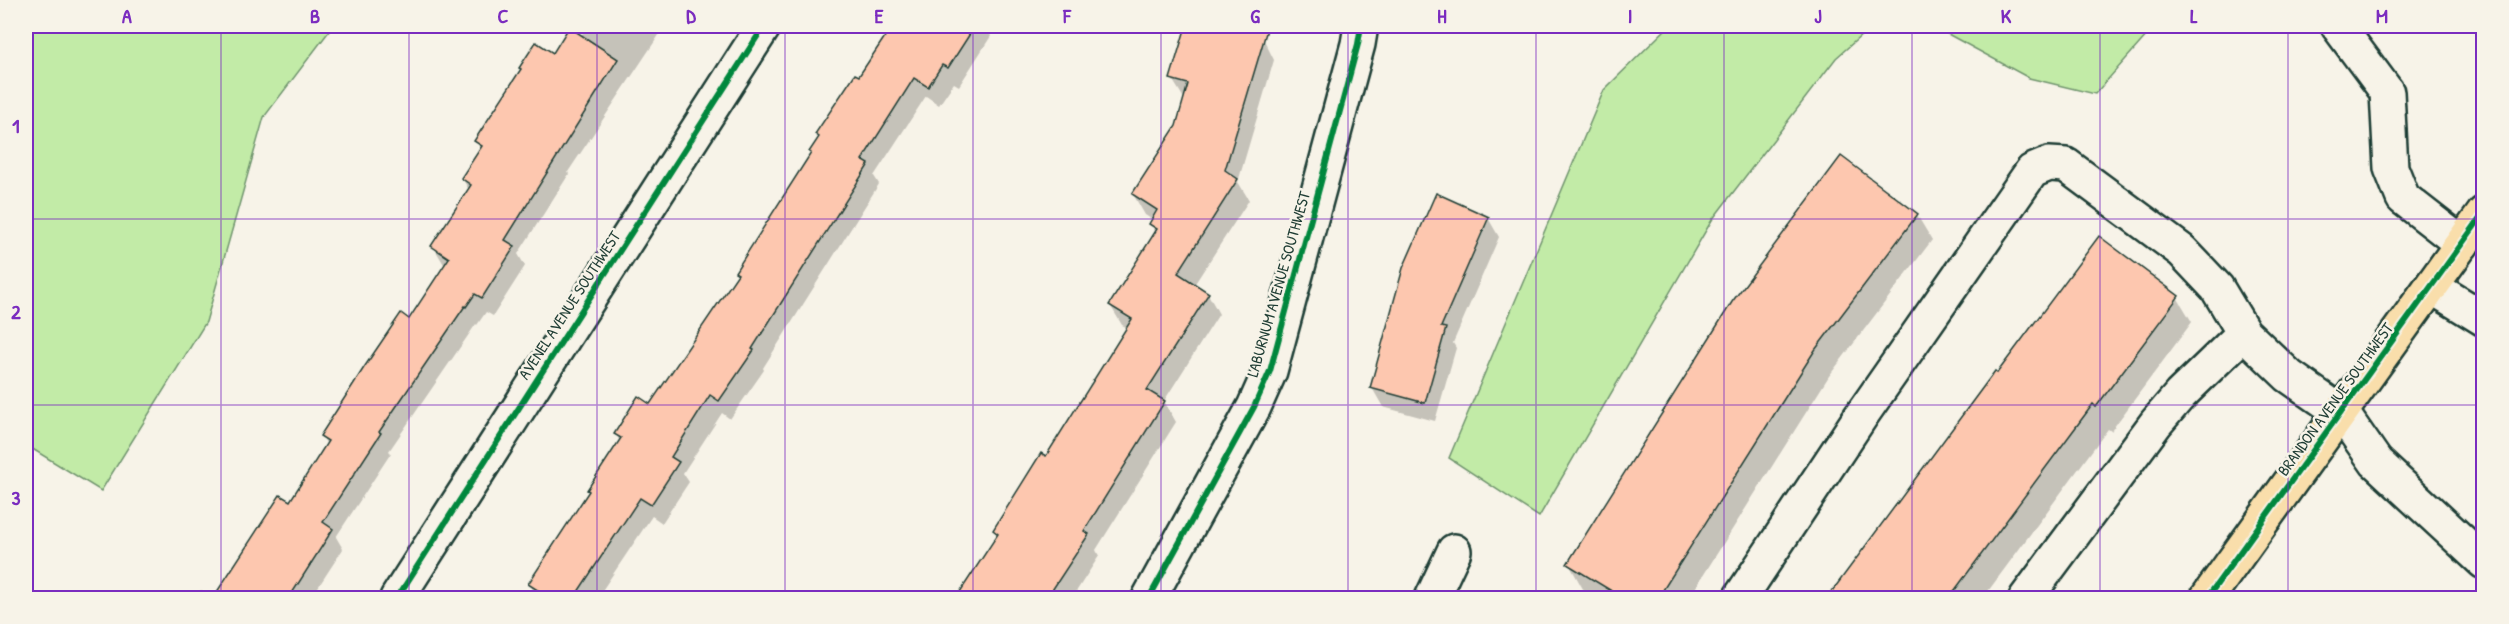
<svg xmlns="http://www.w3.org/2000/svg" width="2509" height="624" font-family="'Patrick Hand',sans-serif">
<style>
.green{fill:#c2eba7;stroke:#70946e;stroke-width:1.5}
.shadow{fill:#0003}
.building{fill:#fdc7af;stroke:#1f3d34;stroke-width:1.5}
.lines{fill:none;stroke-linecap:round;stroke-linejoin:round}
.minor-casing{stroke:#1f3d34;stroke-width:38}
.major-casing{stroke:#1f3d34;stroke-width:38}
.minor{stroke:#f7f3e8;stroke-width:33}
.major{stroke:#f9deab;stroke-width:33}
.cycleway-casing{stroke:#f7f3e8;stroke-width:10}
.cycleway{stroke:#00873e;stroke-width:6}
.grid{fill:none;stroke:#7b2cbf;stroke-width:1.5;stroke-opacity:0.55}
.labels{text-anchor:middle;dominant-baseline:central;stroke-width:5;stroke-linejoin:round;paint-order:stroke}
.street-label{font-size:16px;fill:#1f3d34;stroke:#f7f3e8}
.neatline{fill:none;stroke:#7b2cbf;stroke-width:2}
.grid-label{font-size:20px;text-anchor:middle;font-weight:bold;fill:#7b2cbf}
</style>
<rect width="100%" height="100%" fill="#f7f3e8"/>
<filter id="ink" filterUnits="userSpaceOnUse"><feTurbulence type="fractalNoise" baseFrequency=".0167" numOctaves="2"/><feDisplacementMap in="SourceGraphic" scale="12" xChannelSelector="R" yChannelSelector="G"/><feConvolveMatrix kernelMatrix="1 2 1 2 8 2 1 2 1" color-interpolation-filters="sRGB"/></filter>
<g filter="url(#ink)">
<!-- green -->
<path class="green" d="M 26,26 L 333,26 L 264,117 L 206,322 L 101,491 L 26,445 Z
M 1669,26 L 1872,26 L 1836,58 L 1712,220 L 1539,517 L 1449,458 L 1604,90 Z
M 1933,26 L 2155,26 L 2095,94 L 2029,78 Z"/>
<!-- shadow -->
<path class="shadow" d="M 588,26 L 665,26 L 568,172 L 569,174 L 518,254 L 525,266 L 493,316 L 486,312 L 477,325 L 476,324 L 389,451 L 391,453 L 336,537 L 343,549 L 311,598 L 195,598 L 201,590 L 215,598 L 281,497 L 291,504 L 327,445 L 322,436 L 409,321 L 445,266 L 433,246 L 469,190 L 462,178 L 481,150 L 476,141 L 553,55 L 580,37 Z
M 893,26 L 985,26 L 991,36 L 959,86 L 954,83 L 939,105 L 926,96 L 874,176 L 879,184 L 763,368 L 764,370 L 730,419 L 722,413 L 683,473 L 689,482 L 662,523 L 652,516 L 597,598 L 528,598 L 533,590 L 530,584 L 590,492 L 620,442 L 616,434 L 650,406 L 739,276 L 736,272 L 812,153 L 819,138 L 817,134 L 859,78 Z
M 1190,26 L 1257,26 L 1274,60 L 1238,182 L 1249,200 L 1194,285 L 1208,294 L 1219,314 L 1164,401 L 1176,422 L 1096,550 L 1099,556 L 1072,598 L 957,598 L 998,536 L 994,530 L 1046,458 L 1128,328 L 1122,325 L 1110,305 L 1156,233 L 1151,224 L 1153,220 L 1145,215 L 1133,194 L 1177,126 L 1185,100 L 1172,79 L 1192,27 Z
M 1917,215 L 1932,240 L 1829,376 L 1689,598 L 1598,598 L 1583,589 L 1569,564 Z
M 1488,218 L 1499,237 L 1453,343 L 1456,348 L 1435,421 L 1383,407 L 1372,388 Z
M 2177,297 L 2192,322 L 2111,431 L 2108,429 L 1983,598 L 1829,598 L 1919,475 Z"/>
<!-- building -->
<path class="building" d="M 892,26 L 975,26 L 948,68 L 942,65 L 928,87 L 914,78 L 862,160 L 869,164 L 752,349 L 754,350 L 719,401 L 710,395 L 671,457 L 679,462 L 651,505 L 640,498 L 574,598 L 550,598 L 528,584 L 589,491 L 587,490 L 621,438 L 614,434 L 638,396 L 650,404 L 738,274 L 735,272 L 811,153 L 809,152 L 819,137 L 815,134 L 855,74 L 859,76 Z
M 1186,26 L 1268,26 L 1225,170 L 1238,179 L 1178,273 L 1209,293 L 1147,390 L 1165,401 L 1084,531 L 1089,534 L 1047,598 L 956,598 L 998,534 L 993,530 L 1041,453 L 1046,456 L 1132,319 L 1109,305 L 1157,229 L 1149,224 L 1157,210 L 1132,194 L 1176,126 L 1188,84 L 1170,79 Z
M 569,27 L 618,59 L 505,240 L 515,246 L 482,298 L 475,294 L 466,307 L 465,306 L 379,432 L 381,433 L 323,522 L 333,529 L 289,598 L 213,598 L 280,495 L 290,501 L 328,441 L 320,436 L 365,366 L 401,313 L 409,319 L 449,258 L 431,246 L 471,185 L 461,178 L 482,146 L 474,141 L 521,69 L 519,68 L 536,42 L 553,53 Z
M 1841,156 L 1918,214 L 1815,350 L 1658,598 L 1623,598 L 1567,564 L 1732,302 Z
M 1436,193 L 1489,217 L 1441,327 L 1446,328 L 1425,403 L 1370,388 L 1403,268 Z
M 2099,236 L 2179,296 L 2096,407 L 2093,404 L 1949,598 L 1827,598 L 1995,371 L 1997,373 Z"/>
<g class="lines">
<defs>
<path id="minor" d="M 2338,26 L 2387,92 L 2391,168 L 2403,198 L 2462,244
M 2432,287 L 2484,319
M 397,598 L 764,26
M 1149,598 L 1254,407 L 1270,371 L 1358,44 L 1361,26
M 1432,598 L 1454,551
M 1740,598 L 1861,416 L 2032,171 L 2049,164 L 2066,165 L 2182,251 L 2217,288 L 2244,333 L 2289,376 L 2342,413 L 2376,462 L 2484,562
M 2026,598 L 2156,423 L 2180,395 L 2244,333"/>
<path id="major" d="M 2207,598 L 2484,213"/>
</defs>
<!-- minor casing -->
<use href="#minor" class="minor-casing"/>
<!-- major casing -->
<use href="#major" class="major-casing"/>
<!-- minor -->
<use href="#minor" class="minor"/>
<!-- major -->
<use href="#major" class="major"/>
<defs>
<path id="cycleway" d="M 397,598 L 764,26
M 1149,598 L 1254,407 L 1270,371 L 1358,44 L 1361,26
M 2207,598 L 2484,213"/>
</defs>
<!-- cycleway casing -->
<use href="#cycleway" class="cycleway-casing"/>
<!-- cycleway -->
<use href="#cycleway" class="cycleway"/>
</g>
</g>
<!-- grid -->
<path class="grid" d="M 221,26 L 221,598M 409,26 L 409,598M 597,26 L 597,598M 785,26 L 785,598M 973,26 L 973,598M 1161,26 L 1161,598M 1348,26 L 1348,598M 1536,26 L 1536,598M 1724,26 L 1724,598M 1912,26 L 1912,598M 2100,26 L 2100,598M 2288,26 L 2288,598M 26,219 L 2484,219M 26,405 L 2484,405"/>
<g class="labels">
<!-- street labels -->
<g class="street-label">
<text transform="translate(1278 284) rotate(-74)">LABURNUM AVENUE SOUTHWEST</text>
<text transform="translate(569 305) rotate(-57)">AVENEL AVENUE SOUTHWEST</text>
<text transform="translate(2335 399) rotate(-54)">BRANDON AVENUE SOUTHWEST</text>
</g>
</g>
<!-- margin -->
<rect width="2509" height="624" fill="none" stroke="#f7f3e8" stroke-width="66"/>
<rect x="33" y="33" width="2443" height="558" class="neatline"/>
<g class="grid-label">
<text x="127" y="23">A</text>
<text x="315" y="23">B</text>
<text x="503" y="23">C</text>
<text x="691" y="23">D</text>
<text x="879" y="23">E</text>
<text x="1067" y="23">F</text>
<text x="1255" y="23">G</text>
<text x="1442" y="23">H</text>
<text x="1630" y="23">I</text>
<text x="1818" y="23">J</text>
<text x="2006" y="23">K</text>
<text x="2194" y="23">L</text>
<text x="2382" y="23">M</text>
<text x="16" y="133">1</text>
<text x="16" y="319">2</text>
<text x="16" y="505">3</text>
</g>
</svg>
